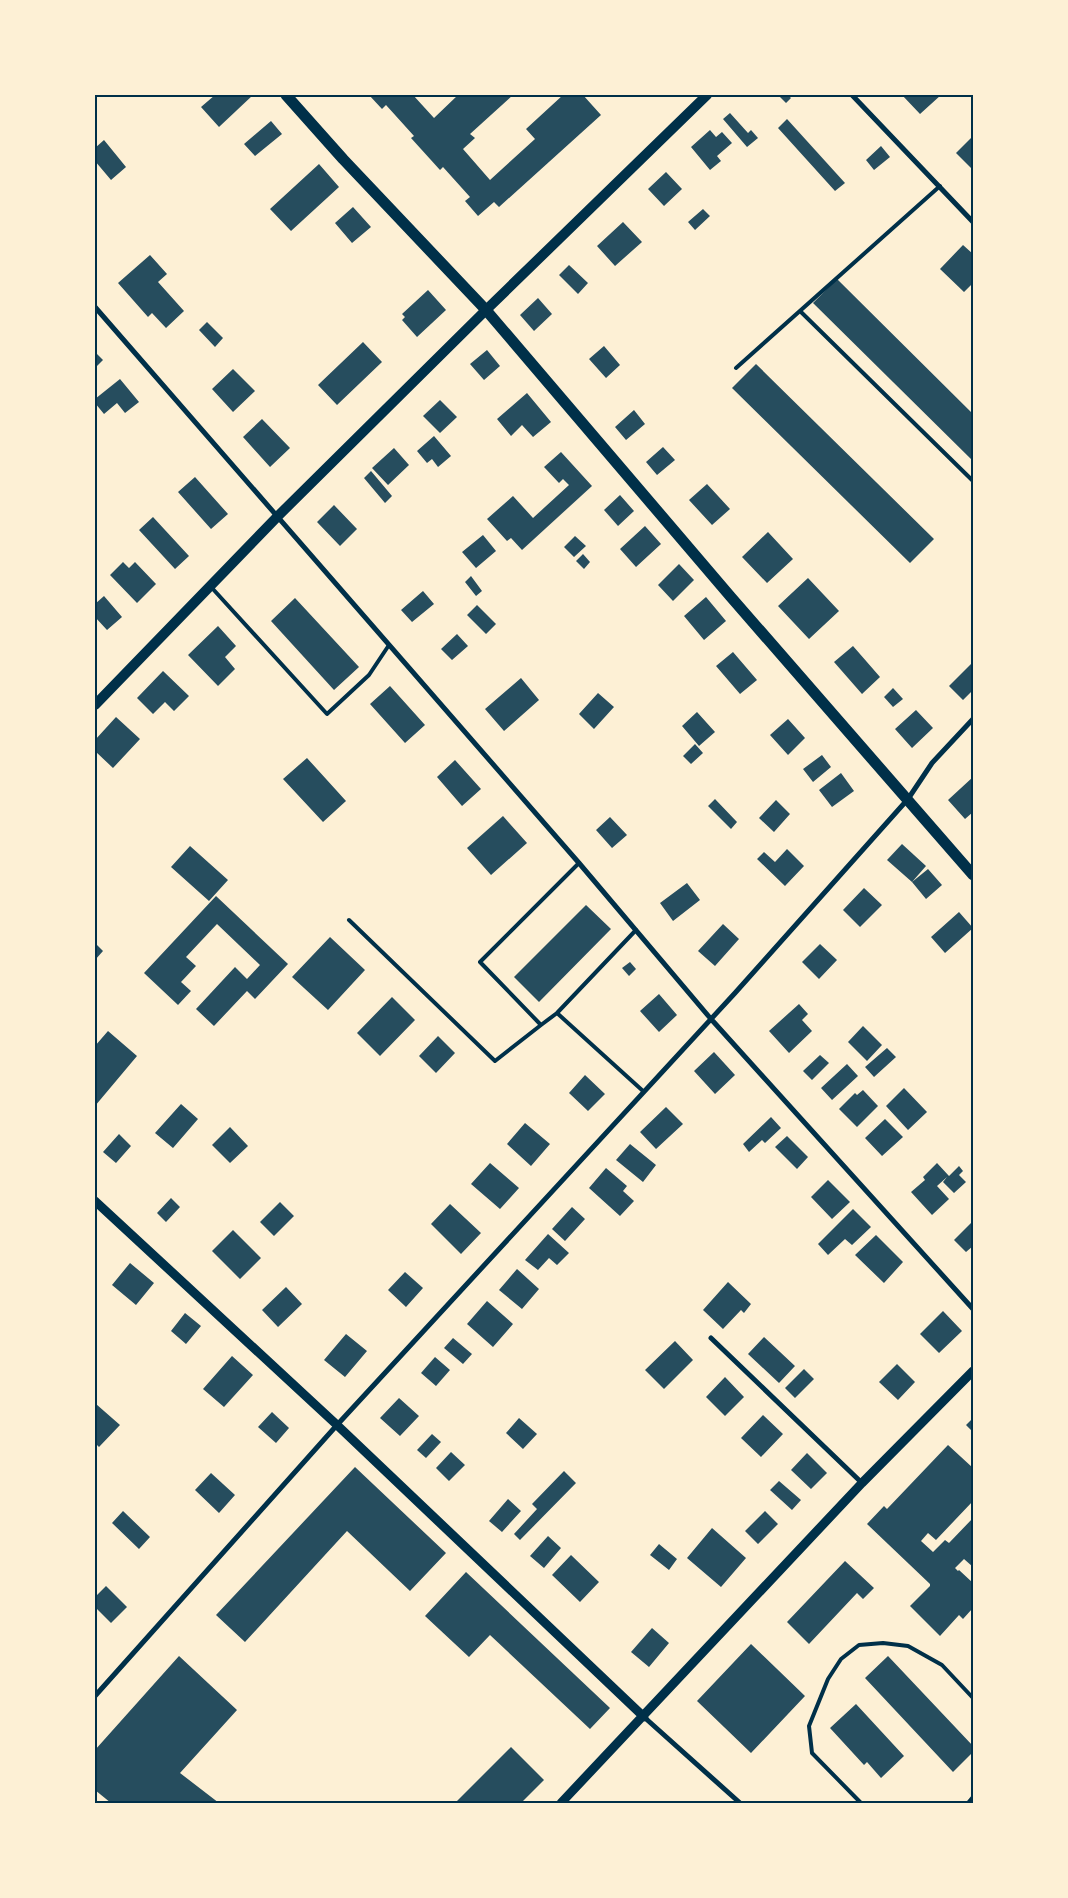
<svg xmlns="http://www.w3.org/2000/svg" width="1068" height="1898" font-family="Inter,sans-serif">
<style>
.building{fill:#264d5e}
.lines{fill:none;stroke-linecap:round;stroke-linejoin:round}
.service{stroke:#003049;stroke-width:4}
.minor{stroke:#003049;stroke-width:5}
.tertiary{stroke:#003049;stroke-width:9}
.secondary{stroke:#003049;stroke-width:10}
.primary{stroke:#003049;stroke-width:11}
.neatline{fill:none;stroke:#003049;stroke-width:2}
</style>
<rect width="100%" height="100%" fill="#fdf0d5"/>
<!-- building -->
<path class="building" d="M 215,95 L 253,95 L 219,127 L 201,107 Z
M 369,95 L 413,95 L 434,118 L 458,95 L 513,95 L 470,134 L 475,138 L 463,149 L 490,180 L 535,139 L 526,129 L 563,95 L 583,95 L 601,115 L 499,207 L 494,202 L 478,216 L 465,201 L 470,197 L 443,167 L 440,170 L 411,138 L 414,136 L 386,105 L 382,109 Z
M 778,95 L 788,95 L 791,98 L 786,103 Z
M 902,95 L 941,95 L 920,114 Z
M 730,113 L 748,133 L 751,130 L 758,138 L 747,147 L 723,119 Z
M 787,119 L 845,183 L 835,191 L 778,128 Z
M 271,121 L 282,134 L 255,156 L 244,144 Z
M 710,130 L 716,137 L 722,132 L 732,143 L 717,156 L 721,161 L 710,170 L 691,147 Z
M 973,136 L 973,170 L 956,153 Z
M 104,140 L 126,167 L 111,180 L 95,161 L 95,148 Z
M 881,146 L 890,157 L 874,170 L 866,160 Z
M 319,164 L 339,187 L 291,231 L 270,209 Z
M 666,172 L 682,189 L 664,206 L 648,189 Z
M 353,207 L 371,227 L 352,243 L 335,223 Z
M 703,209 L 710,216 L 695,230 L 688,222 Z
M 623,222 L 642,242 L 615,266 L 597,246 Z
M 963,245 L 973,254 L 973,283 L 964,292 L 940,269 Z
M 150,255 L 167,274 L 158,282 L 184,311 L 166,328 L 152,313 L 148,317 L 118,283 Z
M 569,265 L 588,283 L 578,294 L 559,275 Z
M 837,279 L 973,414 L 973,461 L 813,303 Z
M 428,290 L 446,310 L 417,337 L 402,320 L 405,317 L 402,314 Z
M 538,298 L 552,314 L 534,331 L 520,315 Z
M 207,322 L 223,338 L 215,347 L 199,330 Z
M 363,342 L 382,362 L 337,405 L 318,385 Z
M 604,346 L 620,365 L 606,378 L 589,359 Z
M 487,350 L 500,366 L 484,380 L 470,364 Z
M 95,352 L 103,360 L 95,368 Z
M 756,364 L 934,539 L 910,563 L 732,388 Z
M 233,369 L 255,391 L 233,412 L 212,389 Z
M 120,379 L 139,402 L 125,413 L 117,403 L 104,414 L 95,403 L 95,399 Z
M 527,393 L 551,422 L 533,437 L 522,425 L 511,436 L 497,419 Z
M 440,400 L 457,417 L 440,433 L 423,416 Z
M 634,410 L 645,424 L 626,440 L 615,427 Z
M 262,419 L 290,448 L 270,467 L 243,437 Z
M 434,436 L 451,456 L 438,467 L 432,459 L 427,463 L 417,451 Z
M 663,447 L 675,460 L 657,475 L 646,462 Z
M 394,448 L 409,465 L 388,485 L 372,468 Z
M 561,452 L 592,486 L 522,550 L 511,538 L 507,541 L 487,519 L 513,496 L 533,518 L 569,485 L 563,479 L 559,483 L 544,467 Z
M 371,471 L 392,496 L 385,503 L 364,478 Z
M 195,477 L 228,514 L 211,529 L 178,492 Z
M 707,484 L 730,509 L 712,525 L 689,500 Z
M 620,495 L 634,511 L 618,526 L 604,510 Z
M 334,505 L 357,529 L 340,546 L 317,522 Z
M 153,517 L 189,556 L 175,569 L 139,530 Z
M 645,526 L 661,544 L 636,567 L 620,549 Z
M 768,532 L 793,559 L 767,583 L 742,557 Z
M 483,535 L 496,551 L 476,568 L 462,552 Z
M 575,536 L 586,546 L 574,557 L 564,547 Z
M 583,554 L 590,562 L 584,569 L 576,561 Z
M 123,562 L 129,568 L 135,562 L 156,584 L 137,603 L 110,575 Z
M 679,564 L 694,580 L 673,601 L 658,585 Z
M 471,576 L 482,591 L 476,596 L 465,582 Z
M 808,578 L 839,611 L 809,639 L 778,606 Z
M 423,591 L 434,604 L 412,622 L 401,610 Z
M 104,596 L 122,617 L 107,630 L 95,617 L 95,604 Z
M 706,597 L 726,621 L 704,640 L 684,616 Z
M 295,598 L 359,667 L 334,690 L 271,621 Z
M 477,605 L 496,624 L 486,634 L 467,615 Z
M 218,626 L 236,646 L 225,657 L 235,669 L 218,686 L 188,655 Z
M 457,634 L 468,646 L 452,660 L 441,649 Z
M 853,646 L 880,677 L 862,694 L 834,662 Z
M 733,652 L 757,680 L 740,694 L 716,666 Z
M 973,662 L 973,690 L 963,700 L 949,686 Z
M 163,671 L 189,696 L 174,711 L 165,702 L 153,714 L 137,698 Z
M 521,678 L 539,700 L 504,731 L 485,709 Z
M 390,686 L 425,725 L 405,743 L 370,704 Z
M 893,688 L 903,699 L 893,707 L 884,697 Z
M 598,693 L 614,707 L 594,729 L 579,714 Z
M 916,710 L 933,728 L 912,748 L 895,729 Z
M 697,712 L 715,732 L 699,746 L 682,726 Z
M 116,717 L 140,739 L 113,768 L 95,751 L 95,740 Z
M 788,719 L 805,738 L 788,755 L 770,735 Z
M 695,744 L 703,753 L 691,764 L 683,756 Z
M 822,755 L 831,767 L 813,782 L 803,769 Z
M 307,758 L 346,801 L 323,822 L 283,779 Z
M 455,760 L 481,789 L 462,806 L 437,777 Z
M 841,773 L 854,791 L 832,807 L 819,790 Z
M 973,777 L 973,812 L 965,819 L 948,800 Z
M 715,799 L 737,822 L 731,829 L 708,806 Z
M 776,800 L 790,814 L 774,832 L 759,818 Z
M 503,816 L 527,843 L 491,875 L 467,848 Z
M 610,817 L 627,835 L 612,848 L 596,830 Z
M 902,844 L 926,866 L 912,882 L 928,869 L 942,885 L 926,899 L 912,882 L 887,860 Z
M 190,846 L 228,880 L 209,901 L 171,867 Z
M 787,849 L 804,866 L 785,886 L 757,859 L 764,852 L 775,862 Z
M 687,883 L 700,900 L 673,921 L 660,903 Z
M 864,888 L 882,905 L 860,927 L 843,910 Z
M 216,896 L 288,964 L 255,999 L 247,991 L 214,1026 L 196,1009 L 235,967 L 247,979 L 260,965 L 217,924 L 186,957 L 196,966 L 181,982 L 191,991 L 178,1005 L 144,973 Z
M 586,905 L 611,929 L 539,1002 L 514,977 Z
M 959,912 L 973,928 L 945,953 L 931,937 Z
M 723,924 L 739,939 L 715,966 L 698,951 Z
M 330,937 L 365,970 L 328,1010 L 292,977 Z
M 95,943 L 103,951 L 95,960 Z
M 820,944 L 837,960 L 819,979 L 802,962 Z
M 630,962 L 636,969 L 629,976 L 622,968 Z
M 659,994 L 677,1015 L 659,1032 L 640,1011 Z
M 392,997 L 415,1020 L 380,1056 L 357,1033 Z
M 799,1004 L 808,1014 L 802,1020 L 812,1031 L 789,1053 L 769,1031 Z
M 863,1026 L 882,1045 L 867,1061 L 848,1042 Z
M 108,1031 L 137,1056 L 95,1106 L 95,1046 Z
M 438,1036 L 455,1053 L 436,1073 L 419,1056 Z
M 887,1048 L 896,1057 L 874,1077 L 865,1067 Z
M 714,1052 L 735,1075 L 715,1094 L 694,1071 Z
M 820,1055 L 829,1063 L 812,1080 L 803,1071 Z
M 847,1064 L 858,1076 L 832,1100 L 821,1088 Z
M 585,1075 L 605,1094 L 588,1111 L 569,1093 Z
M 904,1088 L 927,1112 L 908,1130 L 886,1106 Z
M 863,1090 L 878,1106 L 857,1127 L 839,1109 L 855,1093 L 857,1095 Z
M 181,1104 L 198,1119 L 173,1148 L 155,1133 Z
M 666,1107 L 683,1124 L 656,1149 L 640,1132 Z
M 771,1117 L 781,1128 L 765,1143 L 762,1140 L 749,1152 L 743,1144 Z
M 885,1119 L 903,1137 L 882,1156 L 865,1138 Z
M 525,1123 L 550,1144 L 531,1166 L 507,1144 Z
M 230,1127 L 248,1146 L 230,1163 L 212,1145 Z
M 119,1134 L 131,1146 L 116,1163 L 103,1152 Z
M 787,1136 L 808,1157 L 797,1169 L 775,1147 Z
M 630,1144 L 656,1165 L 643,1182 L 616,1160 Z
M 490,1163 L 519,1188 L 500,1209 L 471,1184 Z
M 937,1163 L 949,1176 L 959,1166 L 963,1171 L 959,1175 L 966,1182 L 954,1193 L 943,1182 L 947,1177 L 937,1186 L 949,1199 L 932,1215 L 911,1192 L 925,1180 L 923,1177 Z
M 606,1168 L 627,1186 L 623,1191 L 634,1201 L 620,1216 L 589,1188 Z
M 828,1180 L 850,1202 L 832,1219 L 811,1197 Z
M 171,1198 L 180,1207 L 166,1222 L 157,1213 Z
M 280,1202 L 294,1216 L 274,1236 L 260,1222 Z
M 450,1204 L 481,1233 L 461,1254 L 431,1224 Z
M 572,1207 L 585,1219 L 565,1241 L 552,1229 Z
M 853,1209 L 871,1227 L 852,1245 L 845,1239 L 828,1255 L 818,1244 Z
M 973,1221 L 973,1246 L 966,1252 L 954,1240 Z
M 233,1230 L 261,1258 L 240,1279 L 212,1251 Z
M 548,1234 L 569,1253 L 557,1265 L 549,1258 L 538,1270 L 525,1260 Z
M 876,1235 L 903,1262 L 884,1283 L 855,1255 Z
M 130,1263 L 154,1283 L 136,1305 L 112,1285 Z
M 517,1269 L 539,1289 L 522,1309 L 499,1290 Z
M 405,1272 L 423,1288 L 406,1307 L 388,1290 Z
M 728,1282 L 751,1304 L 744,1313 L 741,1310 L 723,1329 L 703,1310 Z
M 286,1287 L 302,1304 L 278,1327 L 262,1310 Z
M 487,1301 L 513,1324 L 493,1347 L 467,1324 Z
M 943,1311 L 962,1331 L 939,1353 L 920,1334 Z
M 185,1313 L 201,1326 L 186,1344 L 171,1331 Z
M 346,1334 L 367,1351 L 345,1377 L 324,1360 Z
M 764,1337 L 795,1366 L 779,1383 L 748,1354 Z
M 453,1338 L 472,1354 L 463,1364 L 444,1348 Z
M 675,1341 L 693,1360 L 664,1389 L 645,1370 Z
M 232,1356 L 253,1375 L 224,1407 L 203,1389 Z
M 435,1357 L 450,1370 L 436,1386 L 421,1373 Z
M 897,1364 L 915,1382 L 898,1400 L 879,1382 Z
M 804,1369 L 814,1379 L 795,1398 L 785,1388 Z
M 725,1377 L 744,1397 L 725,1416 L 706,1397 Z
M 399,1398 L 419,1416 L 400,1436 L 380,1418 Z
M 96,1404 L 120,1425 L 99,1447 L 95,1443 Z
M 272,1412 L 289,1428 L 276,1443 L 258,1427 Z
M 763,1415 L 783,1434 L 761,1457 L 741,1438 Z
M 519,1418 L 537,1434 L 523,1449 L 506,1433 Z
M 973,1418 L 973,1432 L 966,1425 Z
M 432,1434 L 441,1442 L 426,1458 L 417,1450 Z
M 948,1445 L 973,1468 L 973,1501 L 936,1540 L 928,1533 L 921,1541 L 933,1552 L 945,1540 L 949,1543 L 973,1518 L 973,1567 L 964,1559 L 955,1568 L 958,1571 L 959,1570 L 973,1583 L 973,1610 L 972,1609 L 963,1619 L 959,1615 L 940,1636 L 910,1606 L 930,1586 L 930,1584 L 867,1524 L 884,1506 L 887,1509 Z
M 451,1452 L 465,1465 L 449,1481 L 436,1468 Z
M 807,1453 L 827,1473 L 811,1489 L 791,1470 Z
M 355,1467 L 446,1553 L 410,1591 L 347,1531 L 245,1642 L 216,1615 Z
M 564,1471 L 576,1483 L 520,1540 L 514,1534 L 537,1509 L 532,1504 Z
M 211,1473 L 235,1495 L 219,1513 L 195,1490 Z
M 779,1481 L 801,1500 L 792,1510 L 770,1490 Z
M 508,1499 L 521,1511 L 502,1532 L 489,1521 Z
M 123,1511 L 150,1537 L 139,1549 L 112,1523 Z
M 765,1511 L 778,1524 L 758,1544 L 745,1531 Z
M 712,1528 L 746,1558 L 721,1587 L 687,1558 Z
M 548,1536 L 561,1548 L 544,1568 L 530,1556 Z
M 659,1544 L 677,1559 L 669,1570 L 650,1555 Z
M 571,1555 L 599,1582 L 580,1602 L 552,1575 Z
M 845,1561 L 874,1588 L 863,1599 L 857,1593 L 809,1644 L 787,1622 Z
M 466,1572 L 610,1708 L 590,1729 L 490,1635 L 469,1657 L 425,1616 Z
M 106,1586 L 127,1607 L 111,1623 L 95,1607 L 95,1597 Z
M 652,1628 L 669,1643 L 649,1667 L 631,1652 Z
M 751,1644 L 805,1696 L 751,1753 L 697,1701 Z
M 179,1656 L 237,1710 L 180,1773 L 219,1803 L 111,1803 L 95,1790 L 95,1750 Z
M 888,1656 L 973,1746 L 973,1752 L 953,1772 L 865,1678 Z
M 856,1704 L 904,1756 L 881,1778 L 867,1762 L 864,1765 L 830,1728 Z
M 511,1747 L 544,1780 L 521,1803 L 455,1803 Z"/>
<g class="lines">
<!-- service -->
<path class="service" d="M 800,311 L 973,481
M 736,368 L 940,186
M 212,588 L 327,714 L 369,675 L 389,645
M 579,863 L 480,962 L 541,1025 L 557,1013 L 636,930
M 349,920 L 495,1061 L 541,1025
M 557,1013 L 643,1091
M 861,1803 L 812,1753 L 809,1726 L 828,1679 L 841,1659 L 859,1645 L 883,1643 L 908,1646 L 942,1665 L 973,1698
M 968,1803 L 973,1797"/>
<!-- minor -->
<path class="minor" d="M 852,95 L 973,222
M 95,307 L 579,863 L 711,1019 L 973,1309
M 711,1338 L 862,1483
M 95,1696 L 337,1425 L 735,993 L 908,799 L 932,763 L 973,719
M 644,1717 L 740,1803"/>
<!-- tertiary -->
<path class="tertiary" d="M 95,1201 L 337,1425 L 644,1717
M 561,1803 L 862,1483 L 973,1371"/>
<!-- secondary -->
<path class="secondary" d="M 95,705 L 278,516 L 486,310 L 707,95"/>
<!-- primary -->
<path class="primary" d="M 286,95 L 343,159 L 486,310 L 730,596 L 973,875"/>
</g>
<!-- border -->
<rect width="1068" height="1898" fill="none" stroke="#fdf0d5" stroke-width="192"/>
<rect x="96" y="96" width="876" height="1706" class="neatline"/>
</svg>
